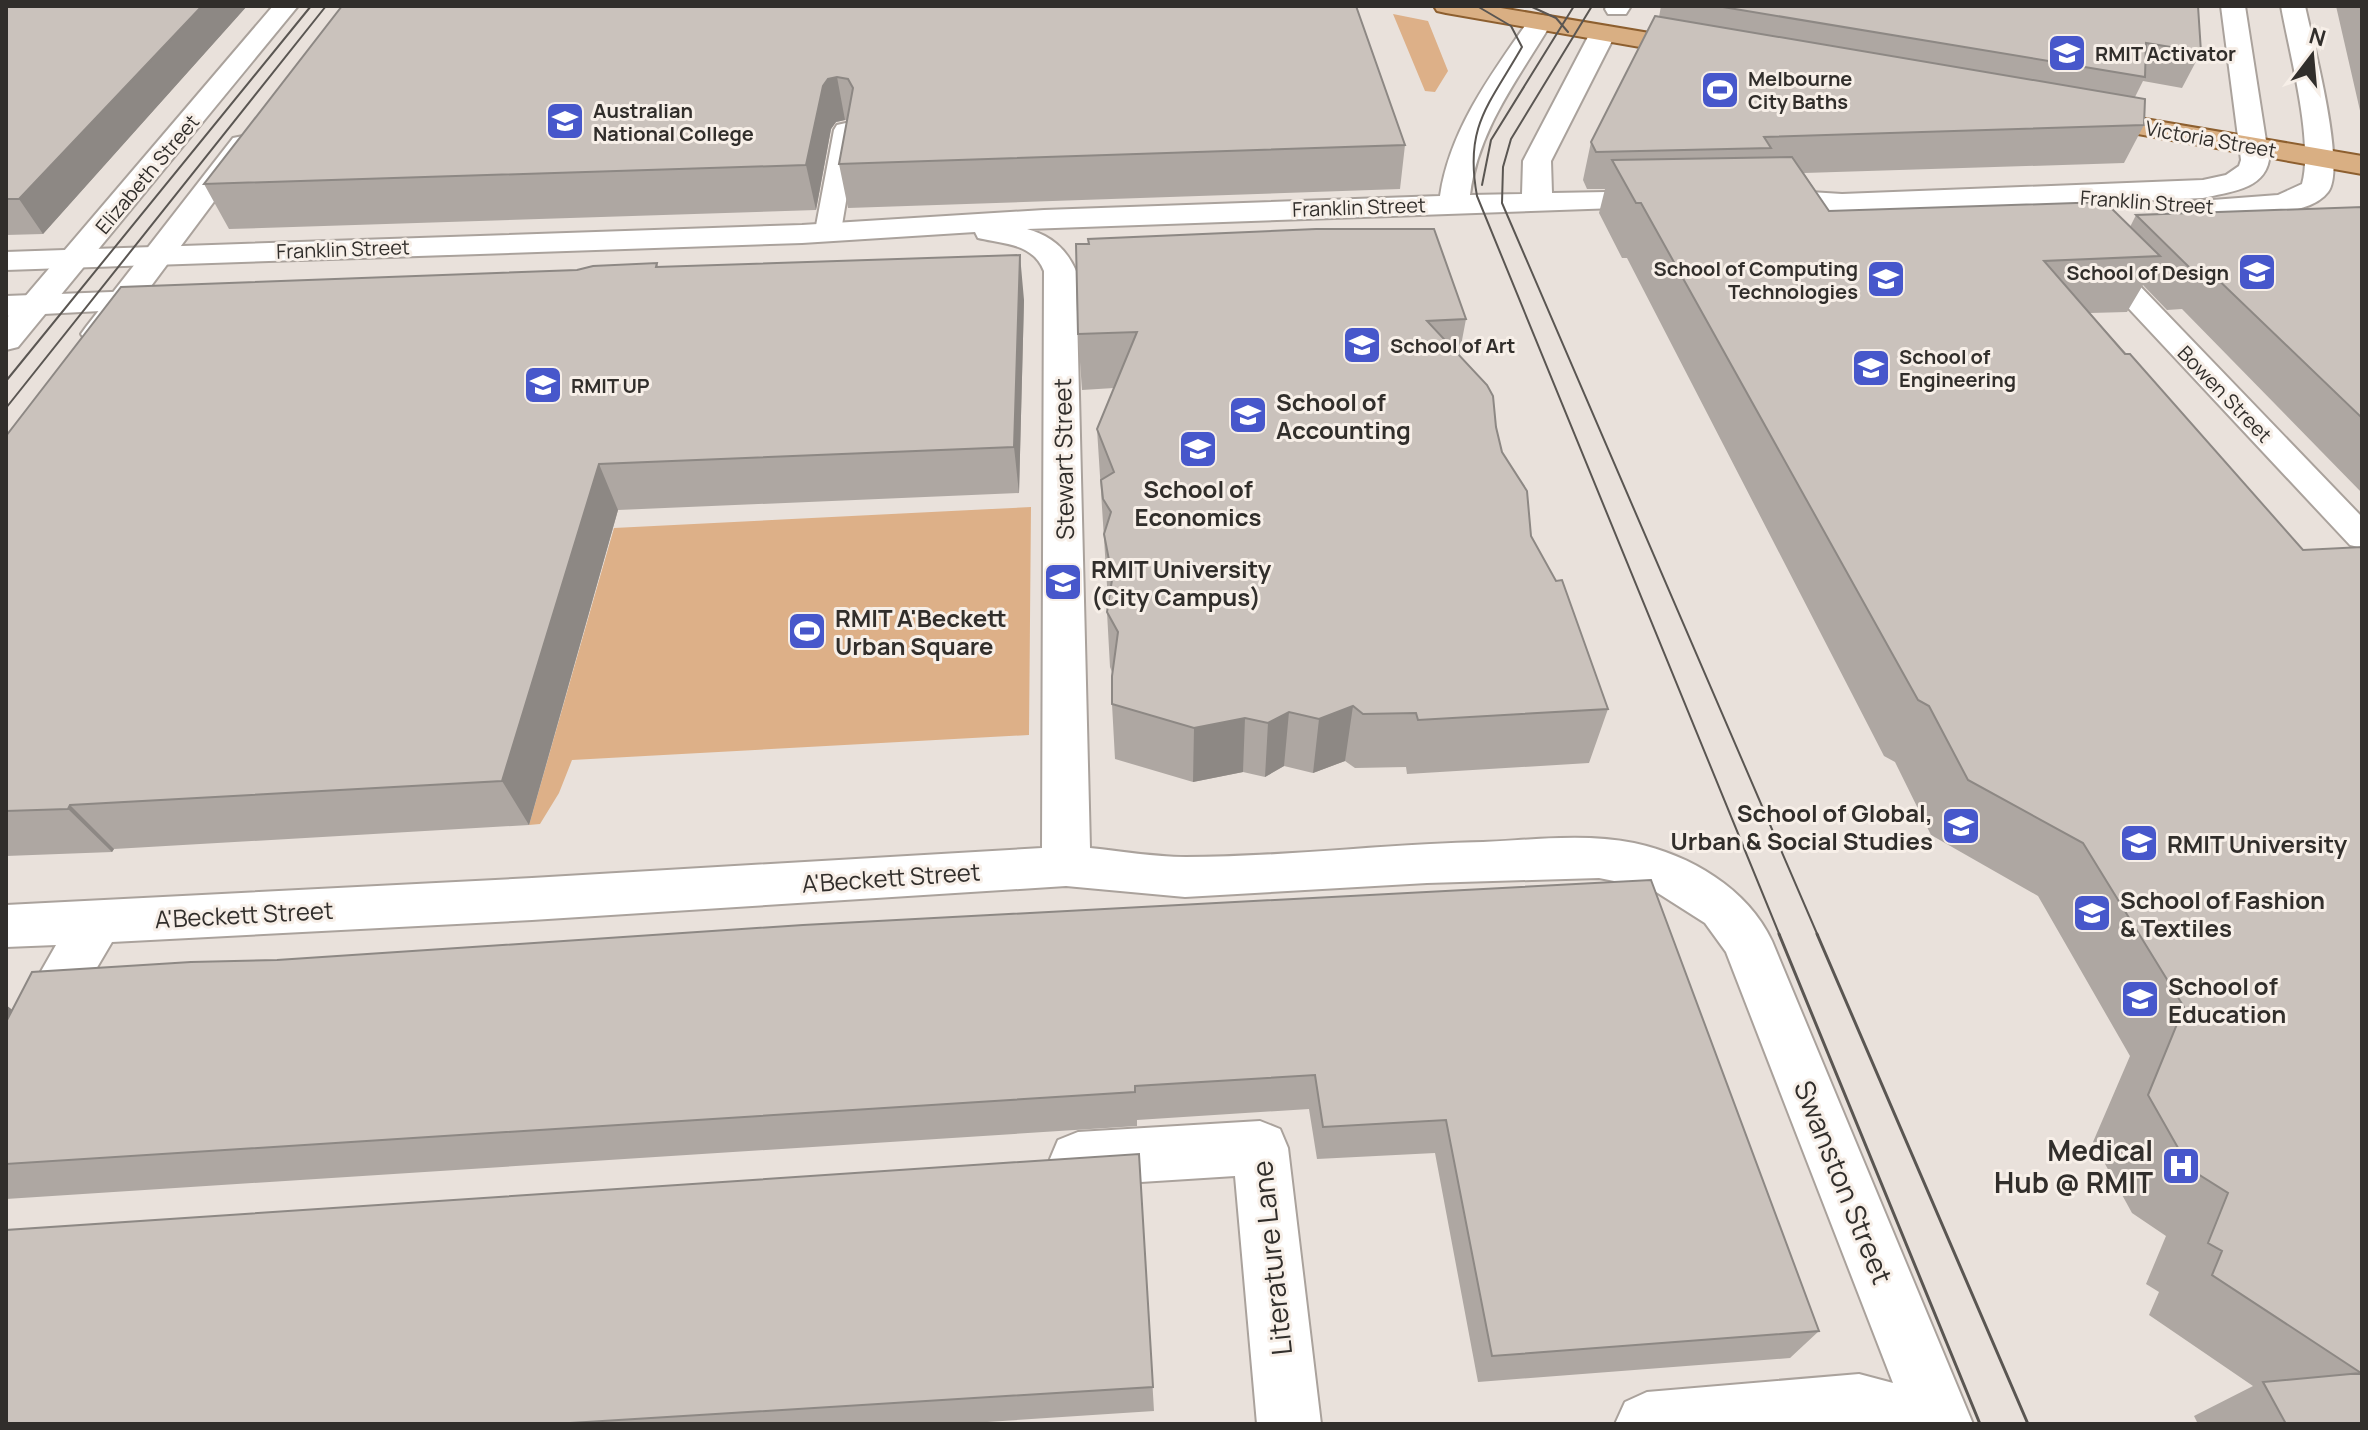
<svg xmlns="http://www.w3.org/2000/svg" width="2368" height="1430" font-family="Manrope,sans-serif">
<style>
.green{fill:#ddb088}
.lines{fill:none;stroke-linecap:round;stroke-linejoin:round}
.pedestrian-casing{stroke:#aaa29c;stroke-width:4}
.minor-casing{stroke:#aaa29c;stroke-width:4}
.tertiary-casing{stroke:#aaa29c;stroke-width:4}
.primary-casing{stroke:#8d5f2f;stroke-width:4}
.pedestrian{fill:#fff;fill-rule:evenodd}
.minor{fill:#fff;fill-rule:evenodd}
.tertiary{fill:#fff;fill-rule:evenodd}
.primary{fill:#d9af83;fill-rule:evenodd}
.tram-far1{stroke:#5a5652;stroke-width:2}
.tram{stroke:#5a5652;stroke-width:3}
.wall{fill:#aea7a2}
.shaded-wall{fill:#8d8884}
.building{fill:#cac2bc;stroke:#8d8884;stroke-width:2}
.labels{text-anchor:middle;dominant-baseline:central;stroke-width:6;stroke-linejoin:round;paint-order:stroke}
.far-poi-label{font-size:20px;font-weight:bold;fill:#312e2b;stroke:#f7efe8;text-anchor:start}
.far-street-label{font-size:20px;fill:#312e2b;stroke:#f7efe8}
.poi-label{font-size:24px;font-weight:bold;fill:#312e2b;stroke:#f7efe8;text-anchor:start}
.street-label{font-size:24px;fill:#312e2b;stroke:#f7efe8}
.near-poi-label{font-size:28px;font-weight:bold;fill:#312e2b;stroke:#f7efe8;text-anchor:end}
.near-street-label{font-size:28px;fill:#312e2b;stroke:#f7efe8}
</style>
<rect width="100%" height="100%" fill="#e9e1db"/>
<!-- green -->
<path class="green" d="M 1393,14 L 1428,21 L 1448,71 L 1435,92 L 1425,91 Z
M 1031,507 L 1029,735 L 572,760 L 559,793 L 540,824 L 529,825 L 614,528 Z"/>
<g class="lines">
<defs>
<path id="pedestrian" d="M 846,123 L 855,125 L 858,130 L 841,231 L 837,237 L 819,237 L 815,231 L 834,130 L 837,125 Z
M 2100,253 L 2110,255 L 2362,517 L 2362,548 L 2350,545 L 2090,267 L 2086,261 L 2090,255 Z"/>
<path id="minor" d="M 2221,6 L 2245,6 L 2269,160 C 2264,190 2228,192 2203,198 L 1842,212 L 1763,207 L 1752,204 L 1748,198 L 1752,192 L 1763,189 L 1842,194 L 2203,180 L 2226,175 L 2239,166 L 2241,160 Z
M 2281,6 L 2305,6 C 2312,39 2347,168 2328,192 C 2316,208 2290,211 2272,213 C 2245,217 2213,221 2186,214 L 2182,208 L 2186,202 L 2278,195 L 2302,184 C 2314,142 2289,51 2281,6 Z
M 1540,15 L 1549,17 L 1552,22 C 1519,78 1478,129 1470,195 L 1522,194 L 1523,161 L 1590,33 L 1594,28 L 1612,28 L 1616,33 L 1551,161 L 1552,193 L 1662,191 L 1673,194 L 1677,200 L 1673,206 L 1027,229 C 1051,236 1066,248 1076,271 L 1090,848 C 1121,851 1154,857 1186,857 C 1285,857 1384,844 1483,842 C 1532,840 1585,833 1634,843 C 1690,855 1747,888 1772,941 L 1973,1424 L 1615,1424 L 1625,1402 L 1647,1392 L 1859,1374 L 1893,1383 L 1726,952 L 1705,923 L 1650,888 L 1599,878 L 1427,883 L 1185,897 L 1066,886 L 532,920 L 112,942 L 69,1015 L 25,1105 L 6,1112 L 6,1033 L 56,945 L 6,947 L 6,905 L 532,878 L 1042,848 L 1044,271 C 1033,243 1003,244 978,238 L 975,232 L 802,243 L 6,270 L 6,252 L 802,225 L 1044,210 L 1440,196 C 1450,128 1493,72 1531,17 Z
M 164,290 L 176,293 L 180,300 L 176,307 L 6,316 L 6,296 Z
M 1260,1121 L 1280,1129 L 1288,1148 L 1321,1424 L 1257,1424 L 1235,1176 L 1078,1186 L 1058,1178 L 1050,1159 L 1058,1140 L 1078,1132 Z"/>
<path id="tertiary" d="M 273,6 L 298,6 L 18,347 L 6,350 L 6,319 Z
M 1607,6 L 1631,6 L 1626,14 L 1608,14 L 1605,9 Z
M 243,136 L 253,138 L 257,144 L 110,341 L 98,344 L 86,341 L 81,334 L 86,327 L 233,138 Z"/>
<path id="primary" d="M 1434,6 L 1489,6 L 1703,42 L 1712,45 L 1716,50 L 1712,55 L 1703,58 L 1446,13 L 1437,11 Z
M 2086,109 L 2362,156 L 2362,174 L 2076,123 L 2072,117 L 2076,111 Z"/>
</defs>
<!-- pedestrian casing -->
<use href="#pedestrian" class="pedestrian-casing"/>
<!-- minor casing -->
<use href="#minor" class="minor-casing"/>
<!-- tertiary casing -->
<use href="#tertiary" class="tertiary-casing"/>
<!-- primary casing -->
<use href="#primary" class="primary-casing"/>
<!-- pedestrian -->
<use href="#pedestrian" class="pedestrian"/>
<!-- minor -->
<use href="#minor" class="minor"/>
<!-- tertiary -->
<use href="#tertiary" class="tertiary"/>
<!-- primary -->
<use href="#primary" class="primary"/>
<!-- tram-far1 -->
<path class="tram-far1" d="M 1477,6 L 1511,26 L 1522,47 C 1489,105 1464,126 1477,196 L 1780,936
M 1530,6 L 1556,18 L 1568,32
M 1592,6 L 1511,139 L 1503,167 L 1502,203 L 1818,936
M 1482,185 L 1491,140 L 1574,6
M 6,381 L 311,6
M 6,408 L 326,6"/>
<!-- tram -->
<path class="tram" d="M 1779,934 L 1980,1424
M 1817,934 L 2028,1424"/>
</g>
<!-- wall -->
<path class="wall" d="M 6,6 L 247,6 L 43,234 L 6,235 Z
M 342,6 L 1405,145 L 1400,189 L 848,208 L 839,164 L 847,120 L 845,120 L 836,122 L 831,129 L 816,210 L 229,229 L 204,184 Z
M 1661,6 L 2198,6 L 2201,52 L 2182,88 L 2143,81 L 2135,97 L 2144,125 L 2124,163 L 1804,173 L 1829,211 L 2130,227 L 2136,215 L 2362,207 L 2362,493 L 2182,309 L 2167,310 L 2143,285 L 2127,312 L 2090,313 L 2303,550 L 2362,547 L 2362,1424 L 2198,1424 L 2194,1416 L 2253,1386 L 2149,1315 L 2159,1292 L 2146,1284 L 2166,1236 L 2132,1213 L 2093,1142 L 2130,1056 L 2038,896 L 1931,835 L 1895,762 L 1884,756 L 1627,258 L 1622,258 L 1599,213 L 1605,189 L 1587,189 L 1583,180 L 1591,142 L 1659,17 Z
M 2336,6 L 2362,6 L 2362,116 L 2361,115 Z
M 657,263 L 658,267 L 1024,300 L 1019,493 L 618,510 L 529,825 L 114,849 L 112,852 L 6,856 L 6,436 L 577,270 Z
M 1466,319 L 1459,356 L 1496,427 L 1502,452 L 1531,536 L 1608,709 L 1589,763 L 1407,774 L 1406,767 L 1355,768 L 1345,761 L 1313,773 L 1284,766 L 1265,777 L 1243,772 L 1193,782 L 1115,759 L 1112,704 L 1112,672 L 1110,667 L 1107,612 L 1108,601 L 1097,429 L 1114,388 L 1082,390 L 1078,334 Z
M 1651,880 L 1819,1331 L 1790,1358 L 1478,1382 L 1435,1153 L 1317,1159 L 1309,1109 L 1137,1120 L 1137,1126 L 6,1199 L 6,1005 L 12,1010 L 277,960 Z
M 1139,1154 L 1154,1411 L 956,1424 L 6,1424 Z"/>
<!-- shaded-wall -->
<path class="shaded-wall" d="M 202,6 L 247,6 L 43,234 L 19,199 Z
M 837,77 L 845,120 L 836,122 L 831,129 L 816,210 L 806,165 L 823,86 L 828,79 Z
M 1020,255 L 1024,300 L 1019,493 L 1014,447 Z
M 599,464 L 618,510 L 529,825 L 502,781 Z
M 1353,706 L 1345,761 L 1313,773 L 1319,719 Z
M 1289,712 L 1284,766 L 1265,777 L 1268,723 Z
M 1245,718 L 1243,772 L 1193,782 L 1194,728 Z
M 70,805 L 114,849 L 112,852 L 68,809 Z
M 6,1005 L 15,1012 L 6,1028 Z"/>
<!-- building -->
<path class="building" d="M 6,6 L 202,6 L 19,199 L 6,199 Z
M 342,6 L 1356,6 L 1405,145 L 839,164 L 853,88 L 848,79 L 837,77 L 828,79 L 823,86 L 806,165 L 204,184 Z
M 1717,6 L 2198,6 L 2201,52 L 2146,43 L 2145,77 Z
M 1655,16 L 2145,99 L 2144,125 L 1764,137 L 1771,148 L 1596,152 L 1591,142 Z
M 1792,157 L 1829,211 L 2105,202 L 2160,256 L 2044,261 L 2125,354 L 2130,354 L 2303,550 L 2362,547 L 2362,1424 L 2286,1424 L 2263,1382 L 2361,1373 L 2212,1275 L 2222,1251 L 2208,1243 L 2228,1193 L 2190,1169 L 2148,1095 L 2184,1007 L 2083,843 L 1968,780 L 1929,706 L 1918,700 L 1641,203 L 1636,203 L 1612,160 Z
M 2362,207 L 2362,418 L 2207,269 L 2192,270 L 2136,215 Z
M 1316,229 L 1434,229 L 1466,319 L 1427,321 L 1487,385 L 1493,396 L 1496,427 L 1502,452 L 1527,491 L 1531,536 L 1556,581 L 1562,580 L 1608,709 L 1418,720 L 1416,713 L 1363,714 L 1353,706 L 1319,719 L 1289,712 L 1268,723 L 1245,718 L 1194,728 L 1112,704 L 1112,676 L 1118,632 L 1107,612 L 1112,580 L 1107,571 L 1110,565 L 1104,534 L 1111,512 L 1103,499 L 1101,480 L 1114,472 L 1097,429 L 1137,332 L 1078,334 L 1076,244 L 1089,244 L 1088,239 Z
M 1020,255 L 1014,447 L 599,464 L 502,781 L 70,805 L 68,809 L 6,811 L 6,436 L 121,287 L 577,270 L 593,266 L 657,263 L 656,267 Z
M 1651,880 L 1819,1331 L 1492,1356 L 1446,1120 L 1323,1127 L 1315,1075 L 1135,1086 L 1135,1092 L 6,1164 L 6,1022 L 32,972 L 191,962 L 277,960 L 803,925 Z
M 1139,1154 L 1153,1387 L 554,1424 L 6,1424 L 6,1230 Z"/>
<!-- icons -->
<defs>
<symbol id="university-square" viewBox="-11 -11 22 22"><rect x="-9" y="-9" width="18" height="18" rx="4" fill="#4757cb" stroke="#f7efe8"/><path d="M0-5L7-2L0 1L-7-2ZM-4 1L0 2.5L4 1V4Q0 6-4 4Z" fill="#fff"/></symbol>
<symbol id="stadium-square" viewBox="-11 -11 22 22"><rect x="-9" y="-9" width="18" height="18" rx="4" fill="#4757cb" stroke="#f7efe8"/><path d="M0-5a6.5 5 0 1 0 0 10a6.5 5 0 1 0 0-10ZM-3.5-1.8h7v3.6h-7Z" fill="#fff"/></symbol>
<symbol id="hospital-square" viewBox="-11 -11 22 22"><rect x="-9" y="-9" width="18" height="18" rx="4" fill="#4757cb" stroke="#f7efe8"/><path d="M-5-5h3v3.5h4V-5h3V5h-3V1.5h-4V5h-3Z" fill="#fff"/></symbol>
</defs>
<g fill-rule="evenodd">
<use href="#university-square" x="2045" y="31" width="44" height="44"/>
<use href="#stadium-square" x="1698" y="68" width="44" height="44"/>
<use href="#university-square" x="543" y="99" width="44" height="44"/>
<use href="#university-square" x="2235" y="250" width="44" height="44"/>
<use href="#university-square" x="1864" y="257" width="44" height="44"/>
<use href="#university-square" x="1340" y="323" width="44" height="44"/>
<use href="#university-square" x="1849" y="346" width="44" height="44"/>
<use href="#university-square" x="521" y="363" width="44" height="44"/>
<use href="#university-square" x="1226" y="393" width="44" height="44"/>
<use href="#university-square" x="1176" y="427" width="44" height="44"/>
<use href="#university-square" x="1041" y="560" width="44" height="44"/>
<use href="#stadium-square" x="785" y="609" width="44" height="44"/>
<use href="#university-square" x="1939" y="804" width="44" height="44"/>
<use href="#university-square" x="2117" y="821" width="44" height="44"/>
<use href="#university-square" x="2070" y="891" width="44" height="44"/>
<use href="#university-square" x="2118" y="977" width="44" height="44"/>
<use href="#hospital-square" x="2159" y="1144" width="44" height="44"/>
</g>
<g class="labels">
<!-- far-poi labels -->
<g class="far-poi-label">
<text x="2095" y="53">RMIT Activator</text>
<text x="1748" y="78">Melbourne<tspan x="1748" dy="23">City Baths</tspan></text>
<text x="593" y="110">Australian<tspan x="593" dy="23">National College</tspan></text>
<text x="1858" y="268" text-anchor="end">School of Computing<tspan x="1858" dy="23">Technologies</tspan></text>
<text x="2229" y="272" text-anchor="end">School of Design</text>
<text x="1390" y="345">School of Art</text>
<text x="1899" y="356">School of<tspan x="1899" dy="23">Engineering</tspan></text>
<text x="571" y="385">RMIT UP</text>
</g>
<!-- far-street labels -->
<g class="far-street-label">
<text transform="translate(2211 139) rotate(10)">Victoria Street</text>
<text transform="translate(147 174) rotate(-50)">Elizabeth Street</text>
<text transform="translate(2147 202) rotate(4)">Franklin Street</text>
<text transform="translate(1359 207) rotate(-2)">Franklin Street</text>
<text transform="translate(343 249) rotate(-2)">Franklin Street</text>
<text transform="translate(2225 394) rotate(46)">Bowen Street</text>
</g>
<!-- poi labels -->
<g class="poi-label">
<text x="1276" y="401">School of<tspan x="1276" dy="28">Accounting</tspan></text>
<text x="1198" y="488" text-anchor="middle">School of<tspan x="1198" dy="28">Economics</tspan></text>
<text x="1091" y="568">RMIT University<tspan x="1091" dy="28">(City Campus)</tspan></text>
<text x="835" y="617">RMIT A'Beckett<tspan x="835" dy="28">Urban Square</tspan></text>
<text x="1933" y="812" text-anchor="end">School of Global,<tspan x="1933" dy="28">Urban &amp; Social Studies</tspan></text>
<text x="2167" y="843">RMIT University</text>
<text x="2120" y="899">School of Fashion<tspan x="2120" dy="28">&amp; Textiles</tspan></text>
<text x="2168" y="985">School of<tspan x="2168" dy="28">Education</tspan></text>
</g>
<!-- street labels -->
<g class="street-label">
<text transform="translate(1063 459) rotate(-91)">Stewart Street</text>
<text transform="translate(891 877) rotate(-4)">A'Beckett Street</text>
<text transform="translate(244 914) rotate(-3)">A'Beckett Street</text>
</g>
<!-- near-poi labels -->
<g class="near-poi-label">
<text x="2153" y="1150">Medical<tspan x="2153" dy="32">Hub @ RMIT</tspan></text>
</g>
<!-- near-street labels -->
<g class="near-street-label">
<text transform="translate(1844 1182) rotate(68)">Swanston Street</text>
<text transform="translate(1271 1258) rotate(-96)">Literature Lane</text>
</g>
</g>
<!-- border -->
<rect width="2368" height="1430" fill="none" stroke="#312e2b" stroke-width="16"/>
<!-- north arrow -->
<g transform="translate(2312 56) rotate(16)" stroke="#f7efe8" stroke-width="6" paint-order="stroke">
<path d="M0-6L14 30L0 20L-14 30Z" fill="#312e2b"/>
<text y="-12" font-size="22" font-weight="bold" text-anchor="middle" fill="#312e2b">N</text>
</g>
</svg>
